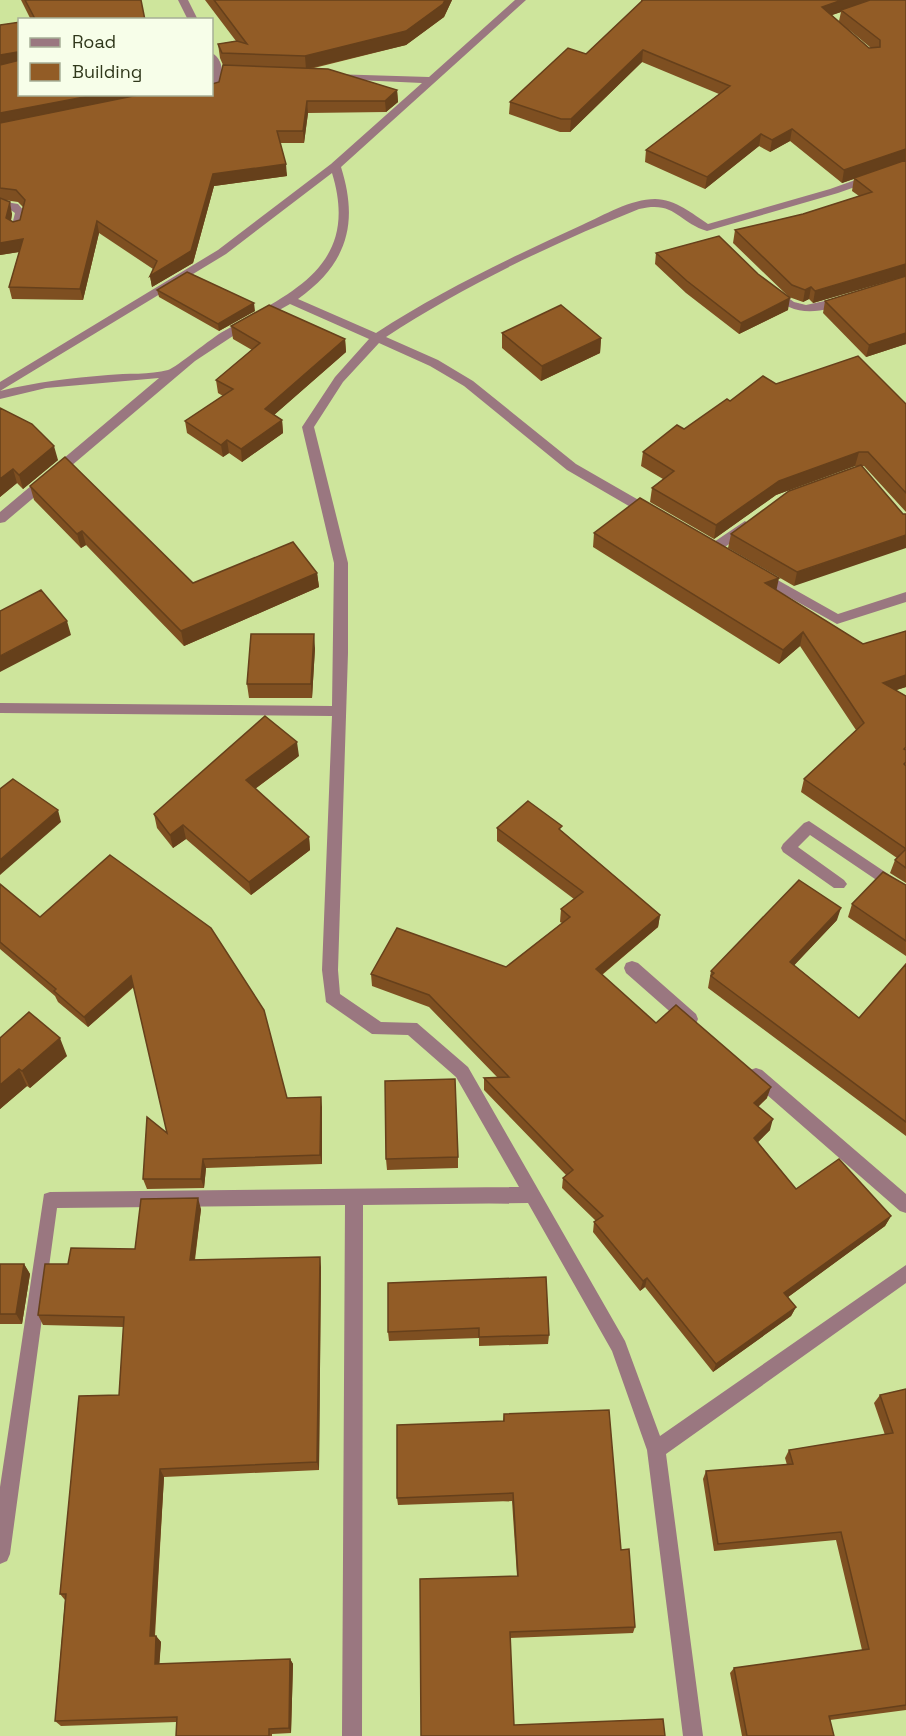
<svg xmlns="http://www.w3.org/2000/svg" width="906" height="1736" font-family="'Space Grotesk',sans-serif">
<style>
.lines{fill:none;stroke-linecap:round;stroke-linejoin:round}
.minor{fill:#9a7780;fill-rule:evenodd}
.wall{fill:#7e4f21;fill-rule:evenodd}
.shaded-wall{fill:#66401b}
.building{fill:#925c26;stroke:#66401b;stroke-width:1.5}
</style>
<rect width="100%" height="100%" fill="#cee59c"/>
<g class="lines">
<!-- minor -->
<path class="minor" d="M 178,0 L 188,0 L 198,20 L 188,20 Z
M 515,0 L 526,0 L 341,167 C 359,224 347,264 298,299 L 376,333 C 440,291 512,257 582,225 C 604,215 631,199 655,199 C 675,199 693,214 708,224 L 830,189 L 906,162 L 906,169 L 838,193 L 707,231 C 678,222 675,200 639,209 C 554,243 463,286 386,337 L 438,360 L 473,381 L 576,464 L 656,510 L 656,516 L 646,516 L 567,470 L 464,386 L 430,366 L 379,343 L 343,382 L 314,427 L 348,563 L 348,653 L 338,970 L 340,994 L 381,1022 L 417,1023 L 468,1067 L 625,1341 L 660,1436 L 906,1265 L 906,1283 L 666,1454 L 703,1736 L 683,1736 L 647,1450 L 612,1351 L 528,1203 L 363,1205 L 362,1736 L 342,1736 L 345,1205 L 57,1208 L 10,1554 L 7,1561 L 0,1564 L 0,1487 L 44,1194 L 50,1192 L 519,1187 L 456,1077 L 408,1035 L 372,1034 L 326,1002 L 322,970 L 332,716 L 0,713 L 0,703 L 332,706 L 334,563 L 302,427 L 335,377 L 369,339 L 290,304 L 233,336 L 195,361 L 5,522 L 0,523 L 0,512 L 159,378 L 46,388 L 0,399 L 0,391 C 36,382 71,378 108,375 C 127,373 150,375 168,370 C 177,367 211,338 224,331 C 290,293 361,267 332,173 L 226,254 L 0,391 L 0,382 L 218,250 L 331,164 L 422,83 L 335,79 L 330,76 L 331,74 L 429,77 Z
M 212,53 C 226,61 222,79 219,92 L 210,94 L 213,71 Z
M 0,201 L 18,204 L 26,213 L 21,231 L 17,232 L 11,229 L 15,213 L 8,208 L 0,207 Z
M 773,287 L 794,302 L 806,305 L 843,297 L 849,301 C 844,305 838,306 831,308 C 806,315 789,311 769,294 L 767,291 Z
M 745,521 L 751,526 L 750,529 L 718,552 L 708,552 L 706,549 L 708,546 Z
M 760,570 L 838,614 L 906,592 L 906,602 L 837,624 L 755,578 L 753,575 L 755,572 Z
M 809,821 L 906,886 L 906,900 L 810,835 L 798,847 L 844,880 L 847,884 L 844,888 L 834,888 L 783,852 L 781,848 L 783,844 L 804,823 Z
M 632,961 L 638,963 L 696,1014 L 698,1019 L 696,1024 L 690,1026 L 684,1024 L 626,973 L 624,968 L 626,963 Z
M 756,1068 L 762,1070 L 906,1194 L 906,1213 L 900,1211 L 750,1080 L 748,1075 L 750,1070 Z"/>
</g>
<!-- wall -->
<path class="wall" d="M 21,0 L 141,0 L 31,20 Z
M 205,0 L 452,0 L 444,17 L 406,45 L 310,69 L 397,90 L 398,102 L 386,112 L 308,113 L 304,143 L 280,143 L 287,176 L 214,186 L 193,263 L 152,287 L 150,276 L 153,269 L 99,233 L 83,300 L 12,299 L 9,287 L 19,252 L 0,255 L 0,25 L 20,22 L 20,94 L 212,94 L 219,82 L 223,65 L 220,58 L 218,44 L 236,41 ZM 4,200 L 18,202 L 23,207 L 20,220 L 13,222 L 11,221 L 12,214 Z
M 641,0 L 906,0 L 906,276 L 813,303 L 809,299 L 803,302 L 789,297 L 733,243 L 735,230 L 803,214 L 859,196 L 852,191 L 854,178 L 865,175 L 842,183 L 790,141 L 770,152 L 759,146 L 705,189 L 645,162 L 646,150 L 719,94 L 642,62 L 570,132 L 560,132 L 509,114 L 510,102 L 586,54 L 641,2 ZM 841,12 L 839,21 L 832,15 ZM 847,28 L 871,48 L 869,48 Z
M 656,253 L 788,310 L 739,334 L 686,293 L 655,264 Z
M 906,276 L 906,344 L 866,357 L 823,313 L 825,301 Z
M 157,290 L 255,311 L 219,331 L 159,297 Z
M 231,326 L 345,339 L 346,352 L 274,415 L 282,420 L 283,433 L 242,462 L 229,453 L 223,457 L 187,433 L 185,421 L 223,396 L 218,393 L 216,380 L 252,350 L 233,339 Z
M 502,333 L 601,338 L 600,353 L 541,381 L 502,348 Z
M 776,384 L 906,404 L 906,512 L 864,466 L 862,466 L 794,586 L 728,548 L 731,534 L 858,466 L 855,466 L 776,495 L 714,539 L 650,502 L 652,488 L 663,479 L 641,466 L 643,452 L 684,429 L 730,401 Z
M 0,408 L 58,460 L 23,489 L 17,483 L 0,497 Z
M 30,486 L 193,583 L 317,573 L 319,587 L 184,646 L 86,545 L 81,548 L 34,500 Z
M 594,533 L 776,590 L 863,644 L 906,631 L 906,687 L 896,690 L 906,696 L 906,883 L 890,873 L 895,860 L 897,858 L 801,792 L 804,779 L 856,730 L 800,646 L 779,664 L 593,547 Z
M 315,648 L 312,698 L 249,698 L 247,684 Z
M 299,756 L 255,789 L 309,837 L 310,850 L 251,895 L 186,839 L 173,848 L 157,828 L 154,814 Z
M 497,828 L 562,831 L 660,915 L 658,927 L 602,975 L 656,1023 L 767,1098 L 758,1107 L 770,1130 L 758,1142 L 796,1189 L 891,1216 L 885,1226 L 788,1297 L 796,1307 L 791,1316 L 713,1372 L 645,1287 L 640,1291 L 593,1232 L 594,1222 L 596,1221 L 562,1188 L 563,1178 L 566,1175 L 484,1090 L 484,1078 L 498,1078 L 429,1007 L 372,986 L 371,974 L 506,967 L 562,923 L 560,922 L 561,909 L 574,899 L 497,841 Z
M 0,884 L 40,917 L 287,1098 L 322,1107 L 322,1164 L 206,1168 L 204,1188 L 147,1189 L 143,1179 L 167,1133 L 134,987 L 88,1027 L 58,1002 L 55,996 L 0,949 Z
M 906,885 L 906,956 L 848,917 L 852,904 Z
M 837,920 L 794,965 L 859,1018 L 906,964 L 906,1136 L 708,988 L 711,971 Z
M 0,1038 L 67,1056 L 30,1088 L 27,1086 L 0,1109 Z
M 458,1157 L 458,1168 L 387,1170 L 386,1159 Z
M 201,1209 L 195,1260 L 321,1267 L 319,1470 L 164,1477 L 155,1636 L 156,1636 L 161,1642 L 159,1664 L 290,1659 L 293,1664 L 291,1733 L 272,1734 L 272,1736 L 176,1736 L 176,1722 L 61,1726 L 55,1721 L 65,1600 L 60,1594 L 119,1395 L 124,1327 L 43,1325 L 38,1315 L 68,1264 L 135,1249 Z
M 0,1264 L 24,1264 L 30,1274 L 22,1324 L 0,1324 Z
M 546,1277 L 549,1335 L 548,1344 L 479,1346 L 479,1338 L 389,1341 L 388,1332 Z
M 906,1389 L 906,1710 L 830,1720 L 834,1736 L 742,1736 L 730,1673 L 734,1668 L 862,1650 L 836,1540 L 714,1551 L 703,1479 L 706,1471 L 787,1465 L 785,1458 L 789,1450 L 885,1435 L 874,1403 L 880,1395 Z
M 504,1414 L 621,1550 L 635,1627 L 633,1633 L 510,1638 L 421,1736 L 517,1576 L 512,1501 L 398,1505 L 397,1498 L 503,1421 Z"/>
<!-- shaded-wall -->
<path class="shaded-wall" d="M 445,0 L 452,0 L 444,17 L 406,45 L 306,69 L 305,56 Z
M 842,0 L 875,0 L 841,10 L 841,12 L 820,19 L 822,7 Z
M 643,50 L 642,62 L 570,132 L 571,119 Z
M 17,52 L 20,64 L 0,67 L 0,55 Z
M 397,90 L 398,102 L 386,112 L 385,101 Z
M 100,94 L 164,94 L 0,125 L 0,113 Z
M 307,101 L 308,113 L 304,143 L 303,131 Z
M 792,129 L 790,141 L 770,152 L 772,140 Z
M 761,134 L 759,146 L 705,189 L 707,177 Z
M 906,149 L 906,161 L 842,183 L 844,170 Z
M 286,164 L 287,176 L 214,186 L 193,263 L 152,287 L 150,276 L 213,174 Z
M 10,202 L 12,214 L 9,230 L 6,218 Z
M 97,221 L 99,233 L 83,300 L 80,289 Z
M 23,239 L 25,251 L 0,255 L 0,243 Z
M 906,264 L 906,276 L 813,303 L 815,291 Z
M 811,287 L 809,299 L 803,302 L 805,290 Z
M 790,298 L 788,310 L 739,334 L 741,323 Z
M 254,303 L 255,311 L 219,331 L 218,324 Z
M 906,333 L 906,344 L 866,357 L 869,345 Z
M 601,338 L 600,353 L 541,381 L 542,366 Z
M 345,339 L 346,352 L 266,422 L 265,409 Z
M 282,420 L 283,433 L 242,462 L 241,449 Z
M 227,440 L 229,453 L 223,457 L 221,445 Z
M 54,446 L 58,460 L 23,489 L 19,475 Z
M 859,452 L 855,466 L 776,495 L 714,539 L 716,525 L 779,481 Z
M 13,469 L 17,483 L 0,497 L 0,479 Z
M 82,531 L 86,545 L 81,548 L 77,534 Z
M 906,535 L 906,548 L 794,586 L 797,572 Z
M 317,573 L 319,587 L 184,646 L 181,631 Z
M 779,578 L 776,592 L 765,583 Z
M 67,621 L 71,635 L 0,672 L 0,656 Z
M 803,632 L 800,646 L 779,664 L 783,650 Z
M 314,634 L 315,648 L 312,698 L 311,684 Z
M 906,675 L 906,687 L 878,696 L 883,683 Z
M 297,742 L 299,756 L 248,794 L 246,780 Z
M 58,810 L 61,822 L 0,875 L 0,860 Z
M 183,825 L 186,839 L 173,848 L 170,835 Z
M 309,837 L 310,850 L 251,895 L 249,882 Z
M 841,908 L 837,920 L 786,974 L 790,962 Z
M 660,915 L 658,927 L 594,981 L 596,969 Z
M 131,976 L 134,986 L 88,1027 L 84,1017 Z
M 60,1038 L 67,1056 L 30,1088 L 22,1071 Z
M 19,1069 L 27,1086 L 0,1109 L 0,1085 Z
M 771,1087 L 767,1098 L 750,1114 L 754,1103 Z
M 321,1097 L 322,1107 L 322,1164 L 320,1155 Z
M 773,1119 L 770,1130 L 751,1149 L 754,1138 Z
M 203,1159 L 206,1168 L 204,1188 L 201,1179 Z
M 198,1198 L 201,1209 L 193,1271 L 190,1260 Z
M 891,1216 L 885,1226 L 780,1303 L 784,1293 Z
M 320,1257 L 321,1267 L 319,1470 L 317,1462 Z
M 24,1264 L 30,1274 L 22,1324 L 16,1314 Z
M 647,1278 L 645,1287 L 640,1291 L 643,1281 Z
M 796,1307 L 791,1316 L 713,1372 L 716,1364 Z
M 160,1469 L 164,1477 L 154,1642 L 150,1636 Z
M 156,1636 L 161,1642 L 159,1670 L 155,1664 Z
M 290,1659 L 293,1664 L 291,1733 L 289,1728 Z"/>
<!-- building -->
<path class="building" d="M 25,0 L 141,0 L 145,20 L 33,20 L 35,19 Z
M 214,0 L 445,0 L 443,4 L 406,31 L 305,56 L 222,53 L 218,44 L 237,41 L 247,44 Z
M 643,0 L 842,0 L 822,7 L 869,48 L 880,47 L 880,40 L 841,10 L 870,0 L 906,0 L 906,149 L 844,170 L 792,129 L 772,140 L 761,134 L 707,177 L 646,150 L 730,86 L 643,50 L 571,119 L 561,119 L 510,102 L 568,48 L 586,54 Z
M 20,22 L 20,60 L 17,52 L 0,55 L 0,25 Z
M 20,60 L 20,94 L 100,94 L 0,113 L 0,65 Z
M 223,65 L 328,69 L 397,90 L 385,101 L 307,101 L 303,131 L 277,131 L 286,164 L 213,174 L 191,251 L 150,276 L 157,261 L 97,221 L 80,289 L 9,287 L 23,239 L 0,243 L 0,198 L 10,202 L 6,218 L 13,222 L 20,220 L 25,200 L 16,190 L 0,188 L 0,123 L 143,94 L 212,94 L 212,84 L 219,82 Z
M 906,160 L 906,264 L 815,291 L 811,287 L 805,290 L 792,285 L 735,230 L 803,214 L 872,192 L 854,178 Z
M 719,236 L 758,274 L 790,298 L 741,323 L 687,281 L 656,253 Z
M 187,272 L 254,303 L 218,324 L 157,290 Z
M 906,276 L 906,333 L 869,345 L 825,301 Z
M 269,305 L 345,339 L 265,409 L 282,420 L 241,449 L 227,440 L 221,445 L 185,421 L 233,389 L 216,380 L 260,343 L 231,326 Z
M 561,305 L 601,338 L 542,366 L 502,333 Z
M 858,356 L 906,404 L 906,493 L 868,452 L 859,452 L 779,481 L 716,525 L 652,488 L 674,471 L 643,452 L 677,425 L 684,429 L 727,399 L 730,401 L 763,376 L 776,384 Z
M 0,408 L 32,424 L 54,446 L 19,475 L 13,469 L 0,479 Z
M 65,457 L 193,583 L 293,542 L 317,573 L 181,631 L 82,531 L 77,534 L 30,486 Z
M 861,465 L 903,514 L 906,514 L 906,535 L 797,572 L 731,534 L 789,491 Z
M 640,498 L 779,578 L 765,583 L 863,644 L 906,631 L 906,675 L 883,683 L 906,696 L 906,747 L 904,749 L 906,750 L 906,762 L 904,764 L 906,766 L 906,868 L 895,860 L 906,849 L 804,779 L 864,723 L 803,632 L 783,650 L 594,533 Z
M 41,590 L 67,621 L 0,656 L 0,611 Z
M 251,634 L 314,634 L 311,684 L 247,684 Z
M 265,716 L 297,742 L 246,780 L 309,837 L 249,882 L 183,825 L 170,835 L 154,814 Z
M 13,779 L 58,810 L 0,860 L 0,789 Z
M 528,801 L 562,826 L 559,829 L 660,915 L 596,969 L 656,1023 L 676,1005 L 771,1087 L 754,1103 L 773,1119 L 754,1138 L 796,1189 L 839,1159 L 891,1216 L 784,1293 L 796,1307 L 716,1364 L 647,1278 L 643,1281 L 594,1222 L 603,1216 L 563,1178 L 573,1170 L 484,1078 L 509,1077 L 429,995 L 371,974 L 397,928 L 506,967 L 570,917 L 561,909 L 583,892 L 497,828 Z
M 110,855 L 211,928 L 264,1010 L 287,1098 L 321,1097 L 320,1155 L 203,1159 L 201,1179 L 143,1179 L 147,1117 L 167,1133 L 131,976 L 84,1017 L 54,991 L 56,989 L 0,942 L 0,884 L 40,917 Z
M 883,872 L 906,885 L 906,941 L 852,904 Z
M 799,880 L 841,908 L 790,962 L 859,1018 L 906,964 L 906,1122 L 711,976 L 714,973 L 711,971 Z
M 29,1012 L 60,1038 L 22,1071 L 19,1069 L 0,1085 L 0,1038 Z
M 455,1079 L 458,1157 L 386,1159 L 385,1081 Z
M 198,1198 L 190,1260 L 320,1257 L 317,1462 L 160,1469 L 150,1636 L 156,1636 L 155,1664 L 290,1659 L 289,1728 L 269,1729 L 269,1736 L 176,1736 L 177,1717 L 55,1721 L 66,1594 L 60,1594 L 79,1396 L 119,1395 L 124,1317 L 38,1315 L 45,1264 L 68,1264 L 71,1248 L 135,1249 L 141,1199 Z
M 0,1264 L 24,1264 L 16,1314 L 0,1314 Z
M 546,1277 L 549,1335 L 479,1337 L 479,1328 L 388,1332 L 388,1283 Z
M 906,1389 L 906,1705 L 829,1716 L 834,1736 L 747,1736 L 734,1668 L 869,1649 L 841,1532 L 718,1544 L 706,1471 L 793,1464 L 789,1450 L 893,1433 L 880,1395 Z
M 609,1410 L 621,1550 L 629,1549 L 635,1627 L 510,1632 L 514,1725 L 663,1719 L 665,1736 L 421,1736 L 420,1579 L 518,1576 L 513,1493 L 397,1498 L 397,1425 L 504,1421 L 504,1414 Z"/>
<!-- legend -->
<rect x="18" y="18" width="195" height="78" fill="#f7fee9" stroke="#a7af97" stroke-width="1.5"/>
<rect x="30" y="38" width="30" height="9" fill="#9a7780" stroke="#a7af97" stroke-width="1.5"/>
<text x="72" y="48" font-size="18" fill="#30381b">Road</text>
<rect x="30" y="63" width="30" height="18" fill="#925c26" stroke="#a7af97" stroke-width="1.5"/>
<text x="72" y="78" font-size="18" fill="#30381b">Building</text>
</svg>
